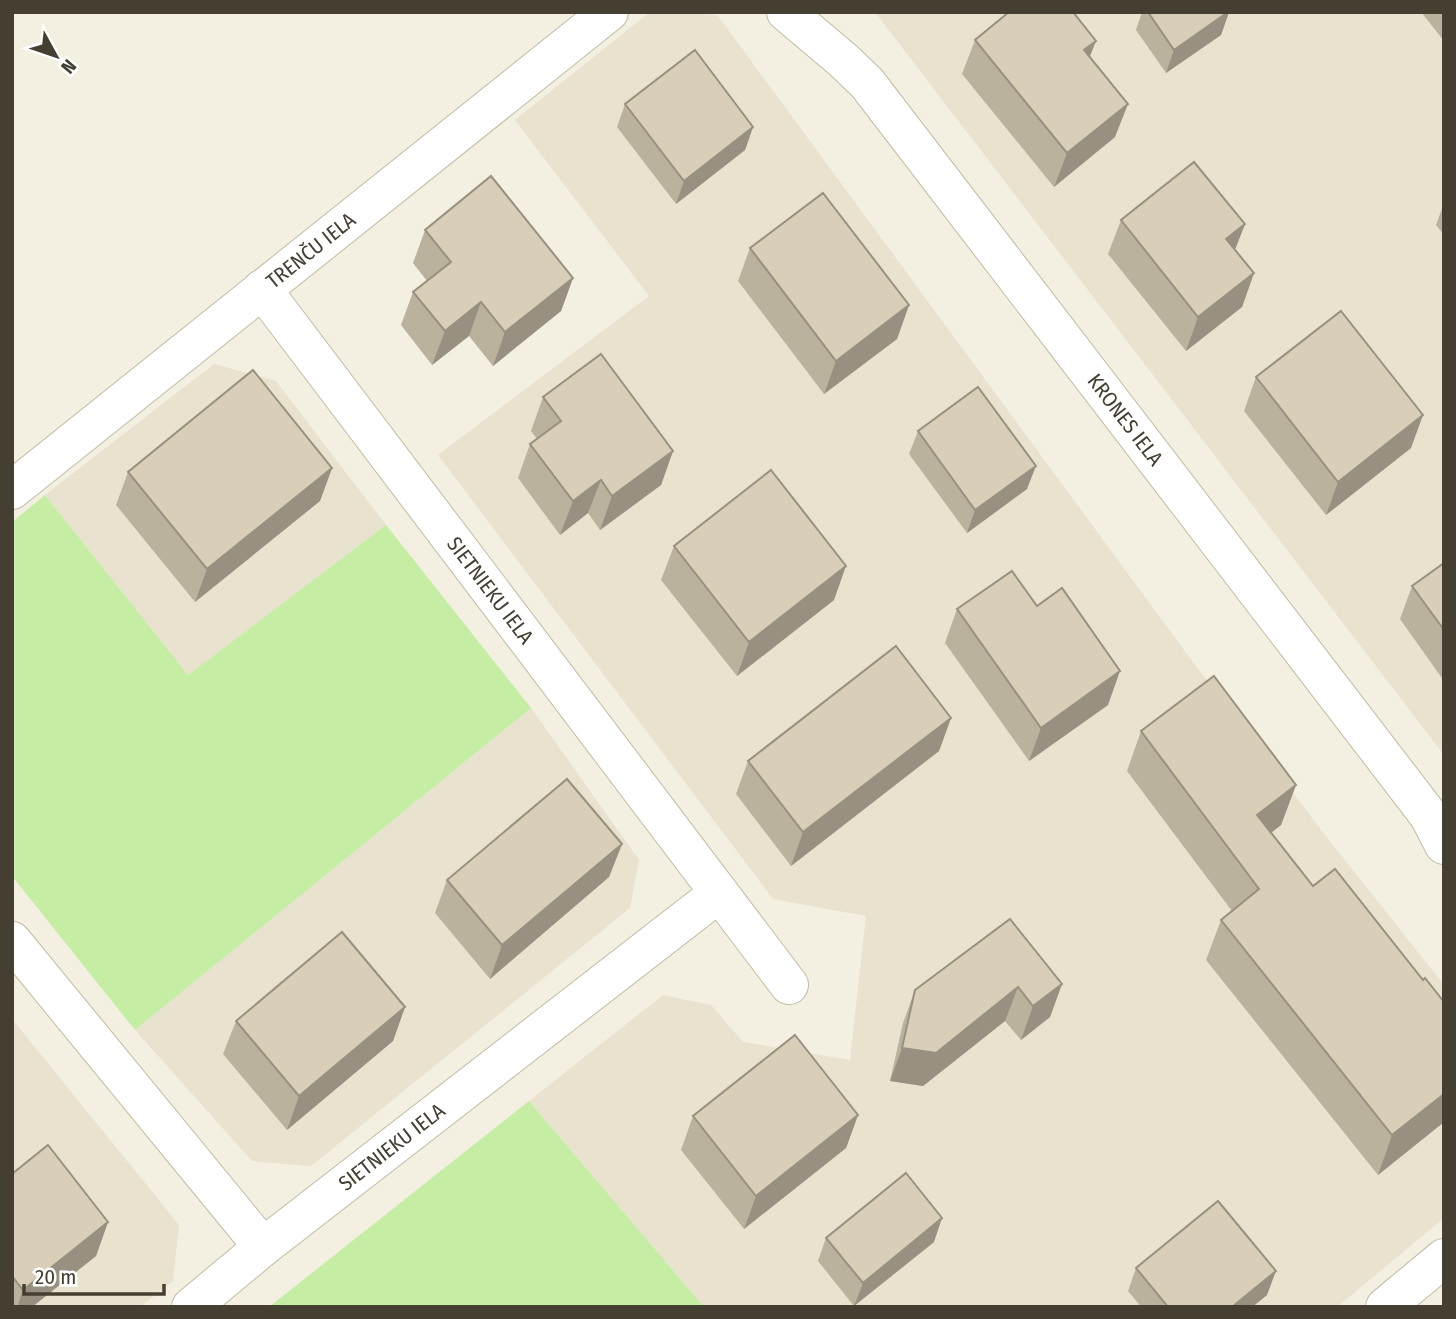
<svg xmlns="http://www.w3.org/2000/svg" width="1456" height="1319" font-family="'Fira Sans Condensed',sans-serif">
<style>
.residential{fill:#e8e2cf}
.green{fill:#c6eda4}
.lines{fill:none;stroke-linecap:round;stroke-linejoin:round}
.street-casing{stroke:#c2bba6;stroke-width:40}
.street{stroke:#fff;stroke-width:38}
.wall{fill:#bbb29e}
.shaded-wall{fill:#989181}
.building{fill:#d9cfb8;stroke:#989181;stroke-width:2}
.labels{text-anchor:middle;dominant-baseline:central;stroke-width:5;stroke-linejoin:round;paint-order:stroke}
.street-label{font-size:21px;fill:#453f32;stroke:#fff}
</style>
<rect width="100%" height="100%" fill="#f3efe1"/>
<!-- residential -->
<path class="residential" d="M 650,12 L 697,12 L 718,16 L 1198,669 L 1325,835 L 1444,985 L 1444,1218 L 1337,1307 L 704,1307 L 529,1101 L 663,995 L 711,1005 L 743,1042 L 850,1060 L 866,916 L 773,899 L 438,455 L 649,296 L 515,120 Z
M 874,12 L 1444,12 L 1444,755 L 878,16 Z
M 214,364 L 276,381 L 386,525 L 188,675 L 45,495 Z
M 531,708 L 639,860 L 630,908 L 311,1166 L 252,1161 L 135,1030 Z
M 12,1019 L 179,1225 L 173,1281 L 140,1307 L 12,1307 Z"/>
<!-- green -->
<path class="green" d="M 45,495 L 188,675 L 386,525 L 531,708 L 135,1030 L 12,876 L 12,522 Z
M 529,1101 L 704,1307 L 269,1307 Z"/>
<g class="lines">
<defs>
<g id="street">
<path id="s1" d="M 786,12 L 843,60 L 867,83 L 1429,816 L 1444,845"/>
<path id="s2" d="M 262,289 L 789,985"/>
<path id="s3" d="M 12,490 L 609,12"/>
<path d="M 12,941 L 263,1247 L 191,1307"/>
<path id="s4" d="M 263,1247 L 719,893"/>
<path d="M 1385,1307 L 1444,1258"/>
</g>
</defs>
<!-- street casing -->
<use href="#street" class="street-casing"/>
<!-- street -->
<use href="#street" class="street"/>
</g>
<!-- wall -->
<path class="wall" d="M 1142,12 L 1229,12 L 1221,35 L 1166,73 L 1136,30 Z
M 1421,12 L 1444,12 L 1444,41 Z
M 975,40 L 1090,57 L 1115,137 L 1054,187 L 962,74 Z
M 625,104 L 753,127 L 745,150 L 676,204 L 617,127 Z
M 1444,203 L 1444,235 L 1436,225 Z
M 1121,220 L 1245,224 L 1235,250 L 1254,273 L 1242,307 L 1186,351 L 1108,254 Z
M 425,230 L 573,278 L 561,311 L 493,366 L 469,336 L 432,365 L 401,325 L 413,292 L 427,281 L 413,263 Z
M 750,248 L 909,305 L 897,339 L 824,394 L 738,281 Z
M 1256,377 L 1411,448 L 1326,515 L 1244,411 Z
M 543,397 L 673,451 L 661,485 L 600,530 L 588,513 L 560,535 L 518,478 L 530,444 L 537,439 L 531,431 Z
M 918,431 L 1027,489 L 967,533 L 909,454 Z
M 332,468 L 320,501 L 195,602 L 116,505 L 128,472 Z
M 674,546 L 834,600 L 737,676 L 661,580 Z
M 1444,563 L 1444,681 L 1400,619 L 1412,586 Z
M 957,609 L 1108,705 L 1029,761 L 945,643 Z
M 951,718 L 939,751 L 791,866 L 736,794 L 748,761 Z
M 1141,731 L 1296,785 L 1281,825 L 1271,833 L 1313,886 L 1423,980 L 1444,1002 L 1444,1122 L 1378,1175 L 1206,960 L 1221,920 L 1232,911 L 1127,771 Z
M 622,844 L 609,877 L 490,979 L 435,913 L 447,880 Z
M 1062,984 L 1050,1017 L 1021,1040 L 1005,1021 L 923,1086 L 890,1081 L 903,1023 L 915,990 Z
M 405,1007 L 393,1041 L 287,1130 L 223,1054 L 236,1021 Z
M 858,1115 L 846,1148 L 744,1229 L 681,1150 L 693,1116 Z
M 12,1174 L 108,1222 L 96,1256 L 32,1307 L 12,1307 Z
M 826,1238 L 934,1242 L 854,1306 L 818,1261 Z
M 1136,1268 L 1267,1295 L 1252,1307 L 1141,1307 L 1128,1291 Z"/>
<!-- shaded-wall -->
<path class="shaded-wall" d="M 1229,12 L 1221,35 L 1166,73 L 1174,50 Z
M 1096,41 L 1083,74 L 1084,50 Z
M 1128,104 L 1115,137 L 1054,187 L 1067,153 Z
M 753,127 L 745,150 L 676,204 L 684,181 Z
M 1245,224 L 1232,257 L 1226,239 Z
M 1254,273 L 1242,307 L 1186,351 L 1198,317 Z
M 573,278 L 561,311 L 493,366 L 505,332 Z
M 481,302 L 469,336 L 432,365 L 445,331 Z
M 909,305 L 897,339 L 824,394 L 836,361 Z
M 1423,415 L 1411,448 L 1326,515 L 1338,482 Z
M 673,451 L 661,485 L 600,530 L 612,496 Z
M 1036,466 L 1027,489 L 967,533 L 975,510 Z
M 332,468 L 320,501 L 195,602 L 207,569 Z
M 601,480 L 588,513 L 560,535 L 573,501 Z
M 846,566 L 834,600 L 737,676 L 749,642 Z
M 1120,671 L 1108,705 L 1029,761 L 1041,728 Z
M 951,718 L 939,751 L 791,866 L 803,832 Z
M 1296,785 L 1281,825 L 1243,854 L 1257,815 Z
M 622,844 L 609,877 L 490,979 L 502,945 Z
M 1062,984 L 1050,1017 L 1021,1040 L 1033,1006 Z
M 1018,987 L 1005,1021 L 923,1086 L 890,1081 L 902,1048 Z
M 405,1007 L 393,1041 L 287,1130 L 299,1096 Z
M 1444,1094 L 1444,1122 L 1378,1175 L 1392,1135 Z
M 858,1115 L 846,1148 L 744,1229 L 756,1196 Z
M 942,1218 L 934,1242 L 854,1306 L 863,1283 Z
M 108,1222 L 96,1256 L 32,1307 L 17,1307 L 23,1290 Z
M 1276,1271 L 1267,1295 L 1252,1307 L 1232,1307 Z"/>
<!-- building -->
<path class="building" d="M 1009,12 L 1073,12 L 1096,41 L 1084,50 L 1128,104 L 1067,153 L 975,40 Z
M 1148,12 L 1228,12 L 1174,50 Z
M 695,50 L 753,127 L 684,181 L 625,104 Z
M 1194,162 L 1245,224 L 1226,239 L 1254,273 L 1198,317 L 1121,220 Z
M 491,176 L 573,278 L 505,332 L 481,302 L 445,331 L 413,292 L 451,262 L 425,230 Z
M 823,193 L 909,305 L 836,361 L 750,248 Z
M 1341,311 L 1423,415 L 1338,482 L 1256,377 Z
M 601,354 L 673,451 L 612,496 L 601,480 L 573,501 L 530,444 L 561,421 L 543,397 Z
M 253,370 L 332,468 L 207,569 L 128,472 Z
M 978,387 L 1036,466 L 975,510 L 918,431 Z
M 771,470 L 846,566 L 749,642 L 674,546 Z
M 1444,563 L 1444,630 L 1412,586 Z
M 1012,571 L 1037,606 L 1062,588 L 1120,671 L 1041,728 L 957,609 Z
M 896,646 L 951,718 L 803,832 L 748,761 Z
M 1214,676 L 1296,785 L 1257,815 L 1313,886 L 1335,869 L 1423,980 L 1425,978 L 1444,1002 L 1444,1094 L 1392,1135 L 1221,920 L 1259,889 L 1141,731 Z
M 567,779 L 622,844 L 502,945 L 447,880 Z
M 1010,919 L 1062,984 L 1033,1006 L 1018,987 L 936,1053 L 902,1048 L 915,990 Z
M 342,932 L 405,1007 L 299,1096 L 236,1021 Z
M 795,1035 L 858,1115 L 756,1196 L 693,1116 Z
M 48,1145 L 108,1222 L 23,1290 L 12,1276 L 12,1174 Z
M 906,1173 L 942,1218 L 863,1283 L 826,1238 Z
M 1218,1201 L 1276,1271 L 1232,1307 L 1168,1307 L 1136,1268 Z"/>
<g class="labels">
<!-- street labels -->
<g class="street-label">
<text stroke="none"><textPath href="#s3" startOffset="383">TRENČU IELA</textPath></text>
<text stroke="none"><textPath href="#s1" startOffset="532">KRONES IELA</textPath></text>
<text stroke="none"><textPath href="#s2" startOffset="378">SIETNIEKU IELA</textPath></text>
<text stroke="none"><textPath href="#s4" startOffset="163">SIETNIEKU IELA</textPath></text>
</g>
</g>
<!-- border -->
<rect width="1456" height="1319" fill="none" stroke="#453f32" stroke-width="28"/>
<!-- north arrow -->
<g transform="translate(56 56) rotate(130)" stroke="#ffffff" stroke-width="5" paint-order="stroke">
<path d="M0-5L12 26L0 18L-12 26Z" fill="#453f32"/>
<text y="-10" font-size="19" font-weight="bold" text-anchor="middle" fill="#453f32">N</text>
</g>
<!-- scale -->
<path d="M24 1284v10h140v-10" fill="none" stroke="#453f32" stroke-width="3.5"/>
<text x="35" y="1284" font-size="21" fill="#453f32" stroke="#ffffff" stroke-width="5" paint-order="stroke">20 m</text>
</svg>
